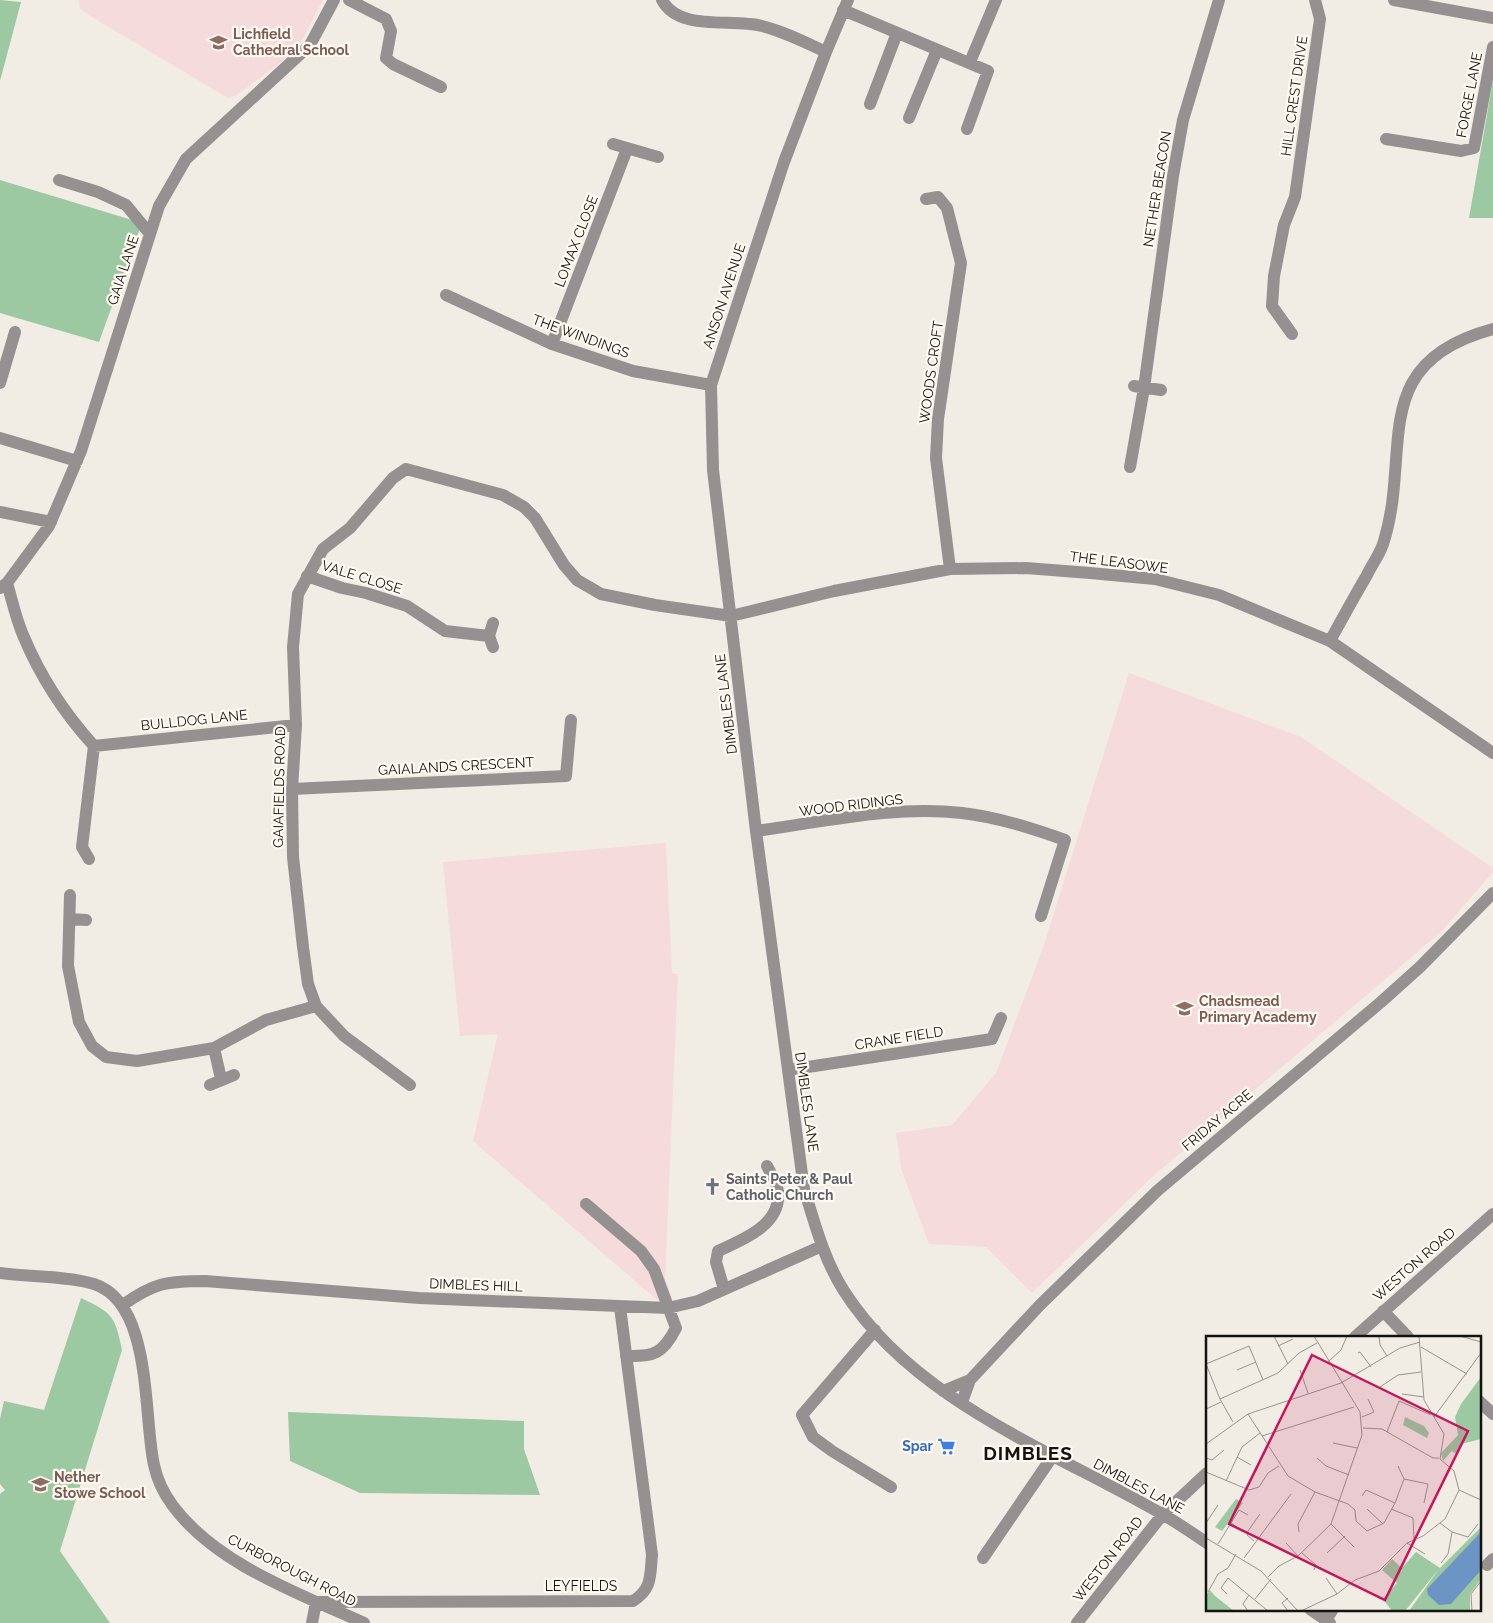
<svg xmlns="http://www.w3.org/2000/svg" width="1493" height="1623" font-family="Raleway,sans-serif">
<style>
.education{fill:#f6dbdc}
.green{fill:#9dc9a2}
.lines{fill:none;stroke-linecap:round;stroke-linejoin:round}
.minor{stroke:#969191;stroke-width:12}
.labels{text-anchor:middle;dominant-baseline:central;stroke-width:4.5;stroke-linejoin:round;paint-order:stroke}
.education-label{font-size:14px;font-weight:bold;fill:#785e54;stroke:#fff9f1;text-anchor:start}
.street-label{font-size:14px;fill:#141310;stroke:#fff9f1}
.worship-label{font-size:14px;font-weight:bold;fill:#5b616d;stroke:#fff9f1;text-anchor:start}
.shop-label{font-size:14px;font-weight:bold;fill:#366cbe;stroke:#fff9f1;text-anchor:end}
.district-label{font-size:19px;font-weight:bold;letter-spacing:1px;fill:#141310;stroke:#fff9f1}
.inset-road{fill:none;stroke:#99958f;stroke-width:1}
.view{fill:#c2185b;fill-opacity:0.15;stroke:#c2185b;stroke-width:2.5}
.inset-edge{fill:none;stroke:#141310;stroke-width:2.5}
</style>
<rect width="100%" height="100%" fill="#f1ece4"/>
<!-- education -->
<path class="education" d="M 79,0 L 323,0 L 297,50 L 237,95 L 228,98 L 92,17 L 80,9 Z
M 1129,673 L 1301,737 L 1493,868 L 1493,872 L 1442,931 L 1151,1178 L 1032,1293 L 986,1247 L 929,1244 L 901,1168 L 896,1133 L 952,1125 L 996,1073 L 1044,945 Z
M 666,843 L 672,973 L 678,974 L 665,1279 L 672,1297 L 656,1299 L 473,1141 L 498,1034 L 460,1036 L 443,862 Z"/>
<!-- green -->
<path class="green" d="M 0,0 L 21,2 L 0,81 Z
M 1493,80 L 1493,218 L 1469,218 Z
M 0,180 L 142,223 L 99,342 L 0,313 Z
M 81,1298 C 112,1313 115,1315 122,1350 L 60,1551 L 110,1623 L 0,1623 L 0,1494 L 5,1490 L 0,1484 L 0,1419 L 4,1401 L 44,1410 Z
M 288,1412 L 524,1421 L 524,1449 L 540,1495 L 360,1493 L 290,1461 Z"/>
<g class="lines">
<!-- minor -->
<path class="minor" d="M 349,0 L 386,19 L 391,31 L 386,58 L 393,64 L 441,87
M 662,0 C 679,32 731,18 762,26 C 785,32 805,42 826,52
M 848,0 L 826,52 L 784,162 L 711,385 L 713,470 L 756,831 L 804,1189 C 815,1224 824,1260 844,1291 C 914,1401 1053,1451 1162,1514 C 1178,1523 1192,1533 1207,1543
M 1394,0 L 1493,18
M 843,10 L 988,71 L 967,129
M 970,62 L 996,0
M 870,104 L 897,33
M 909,118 L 937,50
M 1386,139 L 1461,151 L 1474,148 L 1493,47
M 613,144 L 658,157
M 59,180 L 98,192 L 126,205 L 150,234
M 926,199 L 938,197 L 947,208 L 961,263 L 938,419 L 936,458 L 950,569
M 446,295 L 552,344 L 633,371 L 711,385
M 1292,334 L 1272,306 L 1274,276 L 1284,225 L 1295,197 L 1320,19 L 1315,0
M 552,344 L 627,149
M 0,383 L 15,332
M 1134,386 L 1161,390
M 0,438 L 77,461
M 1130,467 L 1144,388 L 1173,176 L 1183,120 L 1219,0
M 0,512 L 51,522
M 307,576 L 342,588 L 366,593 L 407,606 L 445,631 L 489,636
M 7,583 C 12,600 16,619 23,635 C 40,676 64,713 94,746 L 296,725
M 0,588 L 7,583 L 49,526 L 81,451 L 159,206 L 186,159 L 310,45 L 334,0
M 493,623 L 489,636 L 493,647
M 1330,641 C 1342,619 1354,597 1367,575 C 1372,564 1381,553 1384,541 C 1412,450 1366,363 1493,329
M 292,789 L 566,776 L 571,720
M 756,831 C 823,822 894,805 962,813 C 997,817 1031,828 1065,840 L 1041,916
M 89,859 L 82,847 L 94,746
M 70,895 L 68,966 L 79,1022 L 92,1046 L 106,1057 L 137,1061 L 214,1048 L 266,1020 L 316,1006
M 70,919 L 86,920
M 214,1048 L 221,1079
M 788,1070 L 992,1039 L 1001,1018
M 210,1085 L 234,1075
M 410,1085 L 344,1036 L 316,1006 L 308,984 L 303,947 L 293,857 L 292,789 L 296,725 L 293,647 L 298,594 L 323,549 L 350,528 L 393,478 L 406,469 L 503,495 L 524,507 L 535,518 L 564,565 L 577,580 L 601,594 L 655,605 L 731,616 L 834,591 L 950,569 L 1026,568 L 1090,573 L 1155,579 L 1219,595 L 1330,641 L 1493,753
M 586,1204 L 641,1251 L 654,1269 L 676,1328 C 663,1354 653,1357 626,1356
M 0,1273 C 28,1277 68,1276 94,1284 C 153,1303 143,1416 154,1465 C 157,1479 164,1494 173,1506 C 216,1564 300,1594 364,1623
M 724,1289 L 716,1262 L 718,1251 C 742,1240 782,1225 778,1191 C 777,1183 771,1173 767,1166
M 123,1305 C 153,1283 167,1281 205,1281 L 419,1298 L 668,1308 L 698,1301 L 822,1246
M 1383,1311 L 1408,1337
M 875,1330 L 802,1415 L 813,1437 L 832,1451 L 891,1487
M 1355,1337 L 1493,1214
M 970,1380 L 1040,1305 L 1157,1191 L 1381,1002 L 1420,967 L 1493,893
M 943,1391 L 970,1380 L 962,1402
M 1479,1401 L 1493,1414
M 983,1558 L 1052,1457
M 1487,1565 L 1493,1559
M 316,1602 L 633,1601 C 652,1589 650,1577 652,1555 L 620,1307
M 1310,1609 L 1330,1623
M 1326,1620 L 1333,1609
M 312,1623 L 316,1602
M 1077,1623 L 1163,1514 L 1207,1473"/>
</g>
<!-- icons -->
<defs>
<symbol id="school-bare" viewBox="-9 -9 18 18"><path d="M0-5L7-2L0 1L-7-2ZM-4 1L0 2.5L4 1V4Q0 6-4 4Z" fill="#8d6e63" stroke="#fff9f1" stroke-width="2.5" paint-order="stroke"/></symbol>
<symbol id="church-bare" viewBox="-9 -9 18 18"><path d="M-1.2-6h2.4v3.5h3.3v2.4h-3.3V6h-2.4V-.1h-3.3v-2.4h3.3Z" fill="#6b7280" stroke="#fff9f1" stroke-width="2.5" paint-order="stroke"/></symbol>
<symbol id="supermarket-bare" viewBox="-9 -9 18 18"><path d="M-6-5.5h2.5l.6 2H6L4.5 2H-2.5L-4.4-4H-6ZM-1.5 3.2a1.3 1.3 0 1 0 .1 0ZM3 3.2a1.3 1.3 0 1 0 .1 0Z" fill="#3f7fe0" stroke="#fff9f1" stroke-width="2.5" paint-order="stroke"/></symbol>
</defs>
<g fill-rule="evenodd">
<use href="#school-bare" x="206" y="30" width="25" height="25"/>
<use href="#school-bare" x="1172" y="996" width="25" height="25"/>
<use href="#church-bare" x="700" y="1174" width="25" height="25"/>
<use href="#supermarket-bare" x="934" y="1434" width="25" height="25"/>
<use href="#school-bare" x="28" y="1472" width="25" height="25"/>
</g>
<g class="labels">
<!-- education labels -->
<g class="education-label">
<text x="233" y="34">Lichfield<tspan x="233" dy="16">Cathedral School</tspan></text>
<text x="1199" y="1001">Chadsmead<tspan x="1199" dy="16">Primary Academy</tspan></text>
<text x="54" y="1477">Nether<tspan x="54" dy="16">Stowe School</tspan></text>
</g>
<!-- street labels -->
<g class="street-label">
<text transform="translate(1469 95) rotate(-79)">FORGE LANE</text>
<text transform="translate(1294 96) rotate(-82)">HILL CREST DRIVE</text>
<text transform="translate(1157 189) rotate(-81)">NETHER BEACON</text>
<text transform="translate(576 241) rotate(-69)">LOMAX CLOSE</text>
<text transform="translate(123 270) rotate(-72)">GAIA LANE</text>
<text transform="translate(724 296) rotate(-72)">ANSON AVENUE</text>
<text transform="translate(581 336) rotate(20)">THE WINDINGS</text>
<text transform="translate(931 372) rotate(-82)">WOODS CROFT</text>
<text transform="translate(1119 562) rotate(7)">THE LEASOWE</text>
<text transform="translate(362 577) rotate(17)">VALE CLOSE</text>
<text transform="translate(726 704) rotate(-97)">DIMBLES LANE</text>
<text transform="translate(194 720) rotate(-6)">BULLDOG LANE</text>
<text transform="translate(456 766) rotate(-3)">GAIALANDS CRESCENT</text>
<text transform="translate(279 787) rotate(-89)">GAIAFIELDS ROAD</text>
<text transform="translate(851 805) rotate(-7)">WOOD RIDINGS</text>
<text transform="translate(899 1038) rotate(-9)">CRANE FIELD</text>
<text transform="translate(807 1102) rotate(82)">DIMBLES LANE</text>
<text transform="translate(1217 1120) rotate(-40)">FRIDAY ACRE</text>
<text transform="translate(1414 1264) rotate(-41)">WESTON ROAD</text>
<text transform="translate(476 1285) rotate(2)">DIMBLES HILL</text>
<text transform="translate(1139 1486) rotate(28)">DIMBLES LANE</text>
<text transform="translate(1108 1559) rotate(-52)">WESTON ROAD</text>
<text transform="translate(292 1570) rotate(27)">CURBOROUGH ROAD</text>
<text x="581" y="1586">LEYFIELDS</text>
</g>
<!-- worship labels -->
<g class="worship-label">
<text x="726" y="1179">Saints Peter &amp; Paul<tspan x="726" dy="16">Catholic Church</tspan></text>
</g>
<!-- shop labels -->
<g class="shop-label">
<text x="933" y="1446">Spar</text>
</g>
<!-- district labels -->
<g class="district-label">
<text x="1028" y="1453">DIMBLES</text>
</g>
</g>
<!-- overview -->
<g transform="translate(1206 1336)">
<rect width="275" height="275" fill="#f1ece4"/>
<path d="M 275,41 L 275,103 L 255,108 L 250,118 L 246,115 L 237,125 L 235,117 L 252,99 L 249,81 L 255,68 ZM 199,81 L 218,90 L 223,97 L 221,102 L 197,89 ZM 30,163 L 37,167 L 16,195 L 9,191 ZM 275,191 L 275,243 L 264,258 L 264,275 L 203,275 L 232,234 L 199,275 L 186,275 L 177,263 L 191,247 L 176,234 L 186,223 L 196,232 L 210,216 L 234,232 ZM 4,254 L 9,260 L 28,275 L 0,275 L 0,260 Z" fill="#9dc9a2"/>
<path d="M 275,196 L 275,234 L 245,268 L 233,269 L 222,259 L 221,253 Z" fill="#6c94c5"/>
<path class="inset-road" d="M 68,0 L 82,28M 173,0 L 174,9 L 181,20M 213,0 L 218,64 L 238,98 L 234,123 L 248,135 L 253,154 L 275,164M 254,0 L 275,6M 72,10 L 87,3M 215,11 L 261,38M 152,17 L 154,16 L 165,31M 122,26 L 135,14 L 141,0M 0,28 L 43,10 L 57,44M 0,28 L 14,63 L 27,86M 31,34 L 50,26M 94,34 L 102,57M 174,51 L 192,39 L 215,36M 196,58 L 218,61M 14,63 L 72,37 L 93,17 L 111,7M 0,73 L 15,66M 42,78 L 82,140 L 109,156 L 142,168 L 149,174 L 150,185 L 161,195 L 178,187 L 189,167 L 198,143 L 192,130M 156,81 L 168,76 L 162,63M 228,81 L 275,17M 157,92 L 176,93 L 227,122 L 233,122M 181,96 L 193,65 L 225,79M 56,100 L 148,71M 127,107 L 151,112M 0,108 L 42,78 L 135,47 L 194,12 L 214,6M 31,121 L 45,129M 0,122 L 6,124 L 18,114M 111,122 L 120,130 L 143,139M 0,136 L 43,154 L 53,151 L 62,137 L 73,130M 198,143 L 222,148 L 218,167M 20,145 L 36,111 L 54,97M 156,160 L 160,154 L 189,167M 161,173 L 177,188M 185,173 L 207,182 L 208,203M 24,186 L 37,196M 0,187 L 12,169M 234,187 L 246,196 L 242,218 L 235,227M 125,188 L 148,211M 93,196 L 92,188 L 109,156M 246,196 L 262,201 L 272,188M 0,202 L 55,235 L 92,275M 48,205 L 41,199 L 42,195 L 54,178M 80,207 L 92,220M 201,207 L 219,218M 12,208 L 33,174 L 42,179M 96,217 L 110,229 L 108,234M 121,217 L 139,200M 38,222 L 85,158M 62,241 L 73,230 L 92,220 L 125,188 L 156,99 L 154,76 L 108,0M 22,242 L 62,275M 120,242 L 131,258M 2,256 L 12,238 L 22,232 L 30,218M 21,258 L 15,252 L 22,242M 49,263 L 65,243M 42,275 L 37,268 L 43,259M 82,275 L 76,267 L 82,262M 95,275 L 131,258 L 149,244 L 173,235 L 201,207 L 217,200 L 239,183 L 253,154M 266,275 L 265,258 L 275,245"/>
<path class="view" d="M 106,19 L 262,95 L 179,264 L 23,188 Z"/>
<rect width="275" height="275" class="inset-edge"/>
</g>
</svg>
